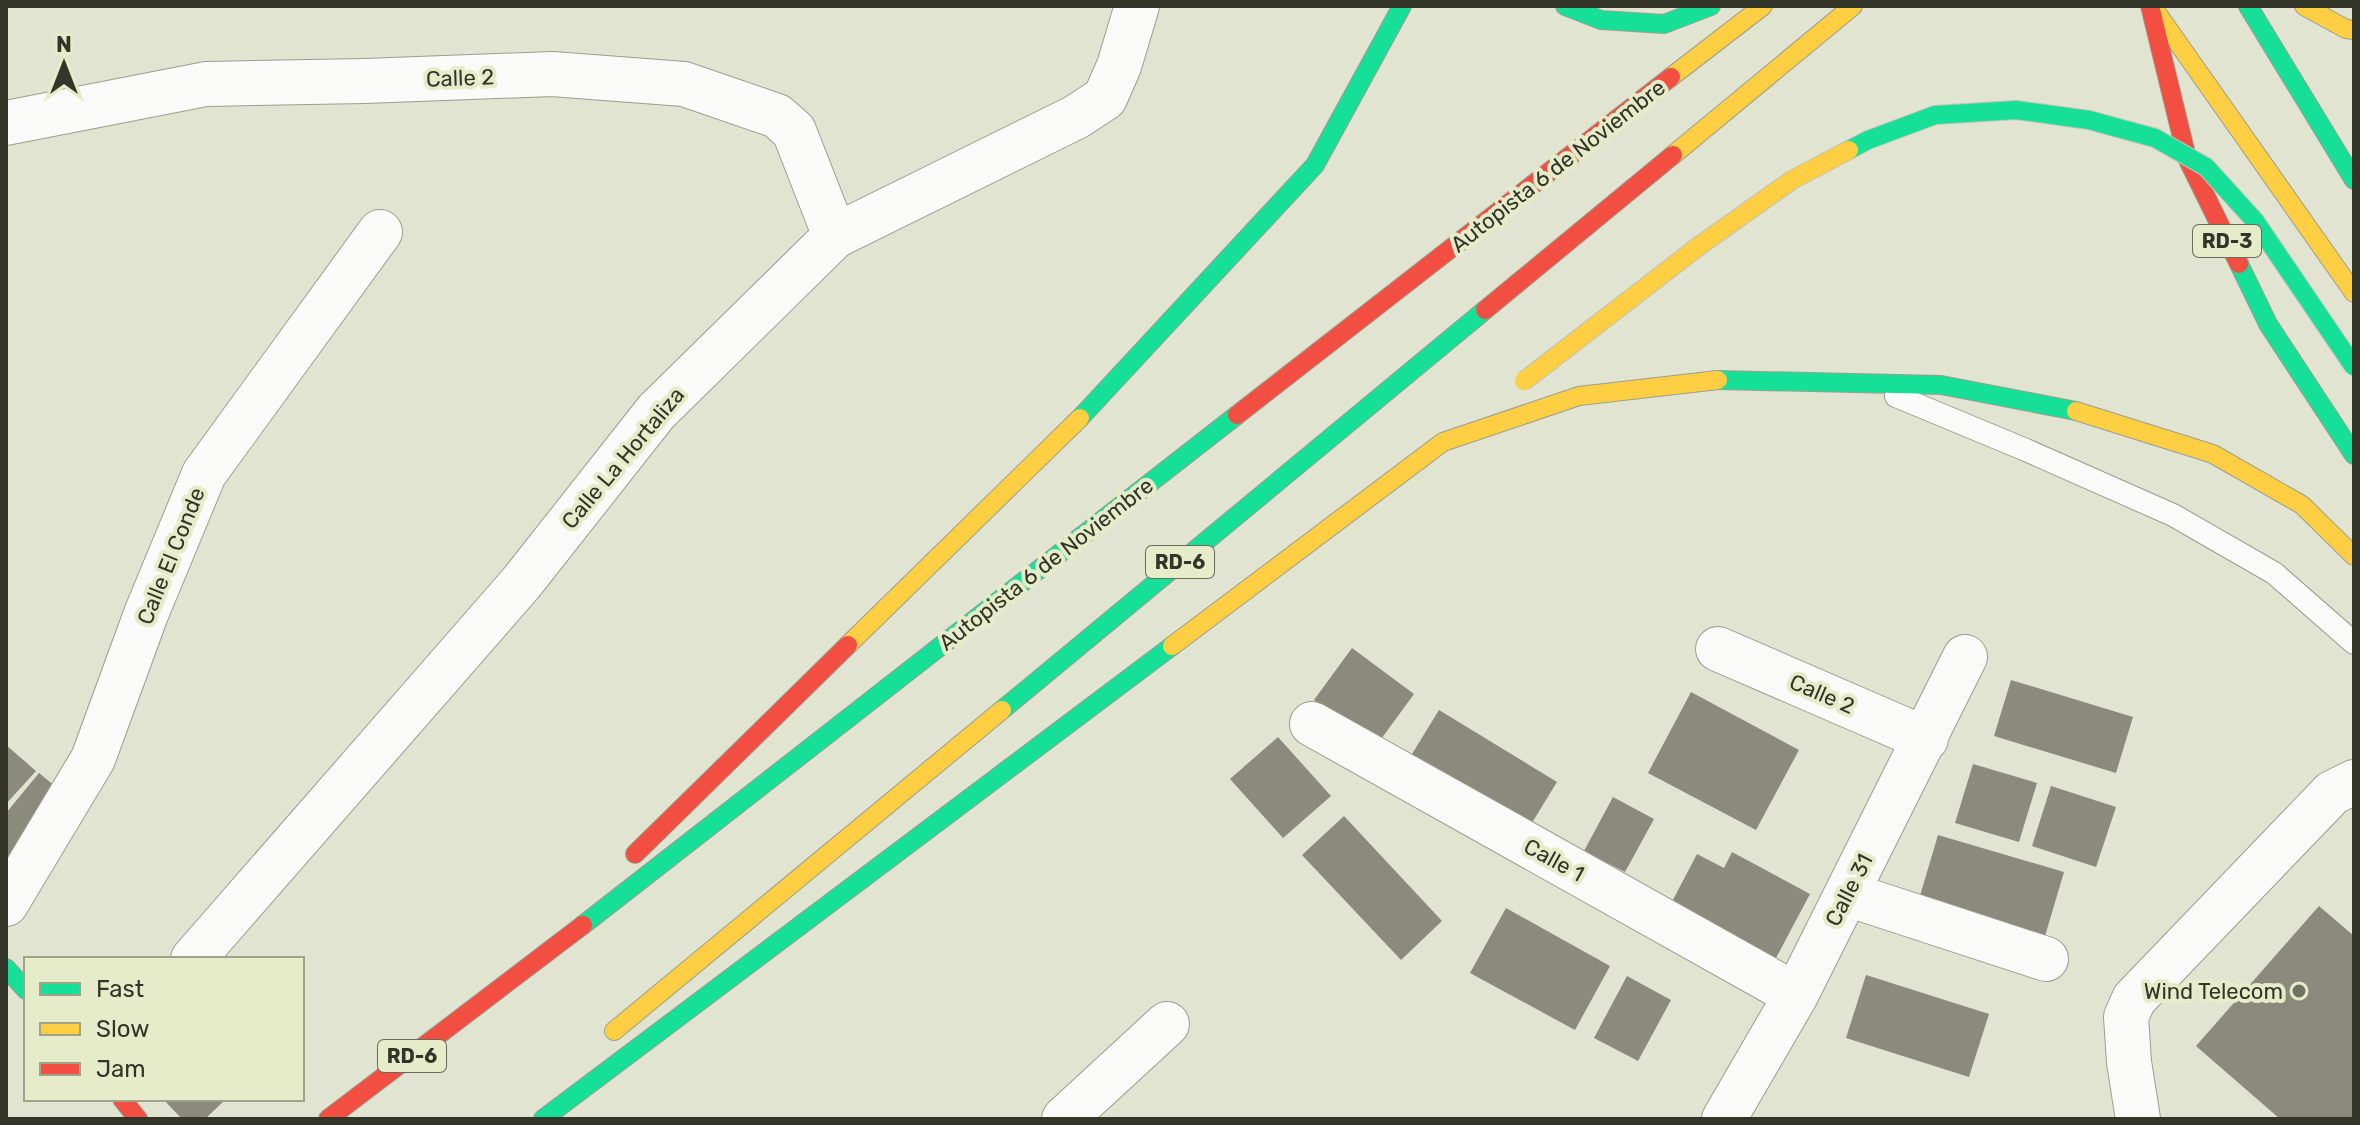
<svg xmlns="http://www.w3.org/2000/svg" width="2360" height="1125" font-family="Rubik,sans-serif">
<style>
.building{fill:#8a8b7d}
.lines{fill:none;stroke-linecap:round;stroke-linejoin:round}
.lane-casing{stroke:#9b9e8f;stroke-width:24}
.street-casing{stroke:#9b9e8f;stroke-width:46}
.fast-casing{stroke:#9b9e8f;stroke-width:20}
.slow-casing{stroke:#9b9e8f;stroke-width:20}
.jam-casing{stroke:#9b9e8f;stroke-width:20}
.lane{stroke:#fafbf8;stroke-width:22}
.street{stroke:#fafbf8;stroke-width:44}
.fast{stroke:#16e098;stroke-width:18}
.slow{stroke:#ffcf43;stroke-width:18}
.jam{stroke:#f24e42;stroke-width:18}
.fast-bridge-casing{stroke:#c0c2b8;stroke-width:20;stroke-linecap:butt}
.slow-bridge-casing{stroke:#c0c2b8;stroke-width:20;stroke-linecap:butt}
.fast-bridge{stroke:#16e098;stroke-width:18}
.slow-bridge{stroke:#ffcf43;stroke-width:18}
.poi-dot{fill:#707263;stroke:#e6ecc9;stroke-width:3}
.labels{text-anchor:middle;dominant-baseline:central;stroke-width:8;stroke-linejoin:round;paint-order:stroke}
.shield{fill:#e6ecc9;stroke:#696c58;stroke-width:2}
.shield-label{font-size:20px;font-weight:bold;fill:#333528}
.street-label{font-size:22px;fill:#333528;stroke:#e6ecc9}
.poi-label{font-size:22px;fill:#333528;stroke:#e6ecc9;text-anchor:end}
</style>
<rect width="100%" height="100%" fill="#e1e4d1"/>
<!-- building -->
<path class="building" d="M 1352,648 L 1414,694 L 1376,746 L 1314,700 Z
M 2011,680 L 2133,717 L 2116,773 L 1994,736 Z
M 1691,692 L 1799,750 L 1756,830 L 1648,773 Z
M 1439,710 L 1557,782 L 1530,826 L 1412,754 Z
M 1278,737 L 1331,796 L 1283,838 L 1230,779 Z
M 6,745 L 36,771 L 6,804 Z
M 1973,764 L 2037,783 L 2019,842 L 1955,823 Z
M 39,773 L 67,796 L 6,871 L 6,813 Z
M 2051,786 L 2116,807 L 2096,867 L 2032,846 Z
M 1613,797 L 1654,819 L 1625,872 L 1584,851 Z
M 1344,816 L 1442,921 L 1401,960 L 1302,855 Z
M 1938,835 L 2064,872 L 2045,936 L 1919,899 Z
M 1732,852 L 1810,894 L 1776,958 L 1709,922 L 1664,917 L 1697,854 L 1724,868 Z
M 2319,906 L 2354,936 L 2354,1119 L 2280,1119 L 2196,1046 Z
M 1506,908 L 1610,966 L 1575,1030 L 1470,973 Z
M 1866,975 L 1989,1014 L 1969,1077 L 1846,1038 Z
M 1627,976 L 1671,1000 L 1638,1061 L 1594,1038 Z
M 163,1099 L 226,1099 L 205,1119 L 182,1119 Z"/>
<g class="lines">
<defs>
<path id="lane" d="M 1896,396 L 2026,450 L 2173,515 L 2274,573 L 2354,643"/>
<path id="street" d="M 6,123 L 206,84 L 365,81 L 552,74 L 684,84 L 777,116 L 794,131 L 835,236
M 1718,649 L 1926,739
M 1312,724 L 1796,995
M 1847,894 L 2046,959
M 6,904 L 93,759 L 146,614 L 204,474 L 380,232
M 193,959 L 522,582 L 656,412 L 835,236 L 1076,117 L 1105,98 L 1119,66 L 1137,6
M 1064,1119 L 1167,1024
M 1724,1119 L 1796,995 L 1965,657
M 2138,1119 L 2129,1062 L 2126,1017 L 2134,999 L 2332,793 L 2354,782"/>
<path id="fast" d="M 1565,6 L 1601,20 L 1664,24 L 1711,6
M 2248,6 L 2354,180
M 2239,264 L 2268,324 L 2354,455
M 1718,380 L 1941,385 L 2076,411
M 1080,418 L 1315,165 L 1402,6
M 1002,710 L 1485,310
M 583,925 L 1237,415
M 6,968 L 26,990
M 543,1119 L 1172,646"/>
<path id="slow" d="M 2152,6 L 2354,293
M 2304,6 L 2346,29 L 2354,30
M 1671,77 L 1763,6
M 1673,155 L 1853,6
M 2076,411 L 2213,454 L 2302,505 L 2354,556
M 848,645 L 1080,418
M 1172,646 L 1443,442 L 1579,396 L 1718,380
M 614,1031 L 1002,710"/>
<path id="jam" d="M 2150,6 L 2187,158 L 2239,264
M 1485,310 L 1673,155
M 1237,415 L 1671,77
M 635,854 L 848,645
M 122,1099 L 138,1119
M 328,1119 L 583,925"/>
</defs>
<!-- lane casing -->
<use href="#lane" class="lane-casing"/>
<!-- street casing -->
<use href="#street" class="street-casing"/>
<!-- fast casing -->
<use href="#fast" class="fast-casing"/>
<!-- slow casing -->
<use href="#slow" class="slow-casing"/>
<!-- jam casing -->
<use href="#jam" class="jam-casing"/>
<!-- lane -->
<use href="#lane" class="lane"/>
<!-- street -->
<use href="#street" class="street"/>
<!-- fast -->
<use href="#fast" class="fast"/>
<!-- slow -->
<use href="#slow" class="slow"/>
<!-- jam -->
<use href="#jam" class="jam"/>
<defs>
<path id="fast-bridge" d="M 1849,150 L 1868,140 L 1935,115 L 2016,110 L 2089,120 L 2155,138 L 2206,167 L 2255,221 L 2354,367"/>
<path id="slow-bridge" d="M 1524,381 L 1699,246 L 1792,180 L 1849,150"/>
</defs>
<!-- fast-bridge casing -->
<use href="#fast-bridge" class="fast-bridge-casing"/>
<!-- slow-bridge casing -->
<use href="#slow-bridge" class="slow-bridge-casing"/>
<!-- fast-bridge -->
<use href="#fast-bridge" class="fast-bridge"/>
<!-- slow-bridge -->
<use href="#slow-bridge" class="slow-bridge"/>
</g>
<!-- markers -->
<circle class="poi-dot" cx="2299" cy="991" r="8"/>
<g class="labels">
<!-- shield labels -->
<g class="shield">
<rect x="2193" y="225" width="68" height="32" rx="6"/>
<rect x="1146" y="546" width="68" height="32" rx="6"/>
<rect x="378" y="1040" width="68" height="32" rx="6"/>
</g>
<g class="shield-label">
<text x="2227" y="241">RD-3</text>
<text x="1180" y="562">RD-6</text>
<text x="412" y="1056">RD-6</text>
</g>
<!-- street labels -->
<g class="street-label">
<text transform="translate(460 78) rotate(-2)">Calle 2</text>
<text transform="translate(1558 166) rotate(-38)">Autopista 6 de Noviembre</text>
<text transform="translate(623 458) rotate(-50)">Calle La Hortaliza</text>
<text transform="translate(171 556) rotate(-68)">Calle El Conde</text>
<text transform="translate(1046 564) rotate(-38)">Autopista 6 de Noviembre</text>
<text transform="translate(1822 694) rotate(23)">Calle 2</text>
<text transform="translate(1554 860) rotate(29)">Calle 1</text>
<text transform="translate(1849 890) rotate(-63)">Calle 31</text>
</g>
<!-- poi labels -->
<g class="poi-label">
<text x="2283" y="991">Wind Telecom</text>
</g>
</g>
<!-- border -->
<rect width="2360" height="1125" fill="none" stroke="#333528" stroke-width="16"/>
<!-- legend -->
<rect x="24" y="957" width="280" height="144" fill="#e6ecc9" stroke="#9ea389" stroke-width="2"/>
<rect x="40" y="983" width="40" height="12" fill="#16e098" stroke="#9ea389" stroke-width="2"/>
<text x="96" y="997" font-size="24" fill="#333528">Fast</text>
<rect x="40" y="1023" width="40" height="12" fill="#ffcf43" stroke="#9ea389" stroke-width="2"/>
<text x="96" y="1037" font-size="24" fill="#333528">Slow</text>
<rect x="40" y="1063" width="40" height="12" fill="#f24e42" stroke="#9ea389" stroke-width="2"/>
<text x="96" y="1077" font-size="24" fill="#333528">Jam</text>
<!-- north arrow -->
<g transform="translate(64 64)" stroke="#e6ecc9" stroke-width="6" paint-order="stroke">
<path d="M0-6L14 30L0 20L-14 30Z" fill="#333528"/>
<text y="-12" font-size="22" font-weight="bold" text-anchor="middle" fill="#333528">N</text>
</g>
</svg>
